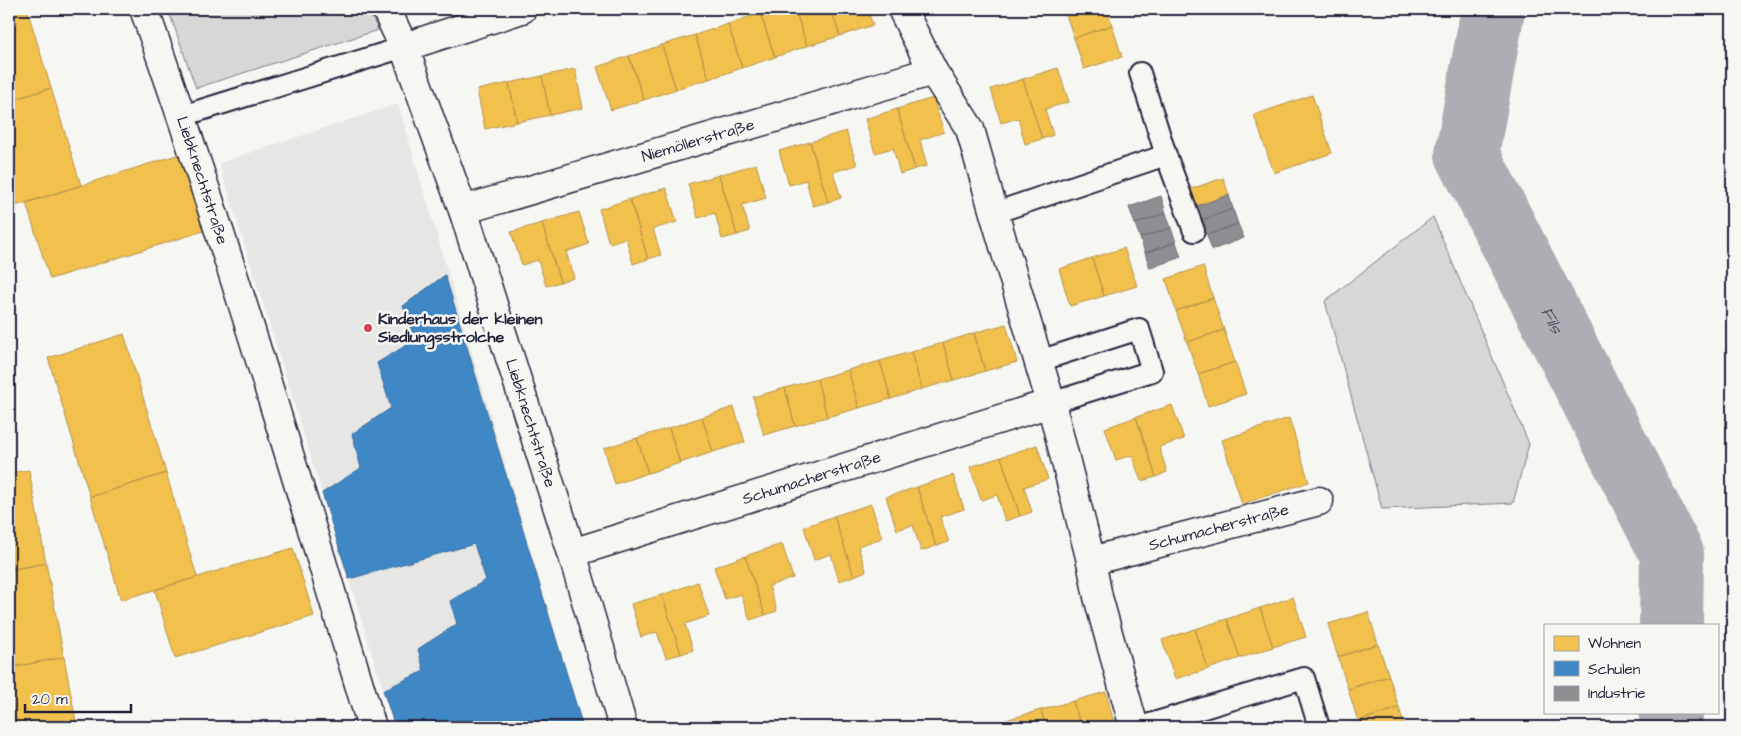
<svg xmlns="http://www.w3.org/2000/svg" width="1741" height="736" font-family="'Architects Daughter',sans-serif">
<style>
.built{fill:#e6e6e4}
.green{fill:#d7d7d7;stroke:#7c7c89}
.homes{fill:#f2c14e;stroke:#b49148}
.schools{fill:#3f88c5;stroke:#36699c}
.industry{fill:#8d8d92;stroke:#6d6d78}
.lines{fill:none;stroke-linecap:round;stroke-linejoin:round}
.river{stroke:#adadb3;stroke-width:64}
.service-casing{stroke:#22223b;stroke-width:24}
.minor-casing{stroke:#22223b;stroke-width:31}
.service{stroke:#f6f6f2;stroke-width:20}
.minor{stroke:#f6f6f2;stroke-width:28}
.poi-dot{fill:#d1495b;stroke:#f6f6f2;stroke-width:2}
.labels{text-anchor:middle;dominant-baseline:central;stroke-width:5;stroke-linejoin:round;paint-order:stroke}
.street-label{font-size:16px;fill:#22223b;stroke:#f6f6f2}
.poi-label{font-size:16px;font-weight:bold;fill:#22223b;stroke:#f6f6f2;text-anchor:start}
.water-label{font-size:18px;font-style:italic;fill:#535365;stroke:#f6f6f2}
</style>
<rect width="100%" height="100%" fill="#f6f6f2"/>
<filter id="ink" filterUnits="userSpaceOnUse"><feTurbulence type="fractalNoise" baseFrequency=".02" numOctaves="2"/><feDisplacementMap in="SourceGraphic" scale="10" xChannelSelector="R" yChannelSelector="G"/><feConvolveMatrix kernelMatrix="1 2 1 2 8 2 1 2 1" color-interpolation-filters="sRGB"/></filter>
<g filter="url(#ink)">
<!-- built -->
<path class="built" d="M 398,104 L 583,727 L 395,727 L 219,163 Z"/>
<!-- green -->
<path class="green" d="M 168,9 L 368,9 L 378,30 L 196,88 Z
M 1433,217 L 1529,444 L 1513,503 L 1382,509 L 1325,301 Z"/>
<!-- homes -->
<path class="homes" d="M 9,9 L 27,9 L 51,88 L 9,101 Z
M 775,9 L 795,9 L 807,46 L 775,57 L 760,13 Z
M 795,9 L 831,9 L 840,36 L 807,46 Z
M 831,9 L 867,9 L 873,25 L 840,36 Z
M 1064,9 L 1107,9 L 1112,25 L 1074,38 Z
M 760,13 L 775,57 L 742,68 L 728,24 Z
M 728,24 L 742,68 L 709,79 L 695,35 Z
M 1112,25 L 1122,57 L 1084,69 L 1074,38 Z
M 695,35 L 709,79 L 676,89 L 662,45 Z
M 662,45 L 676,89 L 644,100 L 629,56 Z
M 629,56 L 644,100 L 611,110 L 597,67 Z
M 1058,68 L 1069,102 L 1045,109 L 1053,135 L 1042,139 L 1023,79 Z
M 575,69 L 583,108 L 550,115 L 542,76 Z
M 542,76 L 550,115 L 517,122 L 509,83 Z
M 1023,79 L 1042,139 L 1025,144 L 1018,118 L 1001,123 L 991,89 Z
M 509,83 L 517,122 L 485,129 L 477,90 Z
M 51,88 L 81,185 L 9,208 L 9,101 Z
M 1312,95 L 1332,153 L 1274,173 L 1254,115 Z
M 933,98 L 944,132 L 920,140 L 927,166 L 915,169 L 897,109 Z
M 897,109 L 915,169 L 900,174 L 893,148 L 875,153 L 865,119 Z
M 846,131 L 857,165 L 833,172 L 841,198 L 828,202 L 810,142 Z
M 810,142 L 828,202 L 813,206 L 806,180 L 789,185 L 779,151 Z
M 186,152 L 210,229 L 50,279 L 26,203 Z
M 756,164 L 766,198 L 742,205 L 750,231 L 737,235 L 719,175 Z
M 719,175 L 737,235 L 722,239 L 715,213 L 698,218 L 688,184 Z
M 1223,178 L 1229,195 L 1197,206 L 1191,189 Z
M 666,188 L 677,222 L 653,229 L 661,255 L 648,259 L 630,199 Z
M 630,199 L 648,259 L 633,264 L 626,238 L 609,243 L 599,209 Z
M 579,212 L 589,244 L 566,252 L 574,278 L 560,282 L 542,223 Z
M 542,223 L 560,282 L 546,286 L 538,260 L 522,265 L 511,232 Z
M 1124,248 L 1137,286 L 1104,296 L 1092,258 Z
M 1092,258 L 1104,296 L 1070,306 L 1059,269 Z
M 1203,266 L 1213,298 L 1176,311 L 1166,279 Z
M 1213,298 L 1224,330 L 1187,342 L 1176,311 Z
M 1006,324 L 1017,362 L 985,371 L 974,333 Z
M 1224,330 L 1235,362 L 1198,374 L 1187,342 Z
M 974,333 L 985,371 L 954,380 L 943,343 Z
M 124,334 L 166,473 L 90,497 L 48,358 Z
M 943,343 L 954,380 L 922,389 L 911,352 Z
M 911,352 L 922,389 L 891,399 L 880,361 Z
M 880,361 L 891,399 L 859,408 L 848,370 Z
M 1235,362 L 1246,394 L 1208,406 L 1198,374 Z
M 848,370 L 859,408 L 827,417 L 817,379 Z
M 817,379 L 827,417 L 795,426 L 785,388 Z
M 785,388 L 795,426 L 764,435 L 753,397 Z
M 1172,405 L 1184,439 L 1159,447 L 1167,472 L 1156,477 L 1136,417 Z
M 734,407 L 745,442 L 713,452 L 702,417 Z
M 702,417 L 713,452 L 680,463 L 669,428 Z
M 1136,417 L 1156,477 L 1141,481 L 1132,455 L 1116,460 L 1105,428 Z
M 1289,418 L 1309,482 L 1242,504 L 1222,440 Z
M 669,428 L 680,463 L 648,473 L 637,438 Z
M 637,438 L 648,473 L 615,484 L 604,448 Z
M 1037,445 L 1048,479 L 1024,487 L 1032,512 L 1020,516 L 1001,457 Z
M 1001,457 L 1020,516 L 1005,521 L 997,495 L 981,500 L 970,467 Z
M 29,470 L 46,563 L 9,570 L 9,473 Z
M 166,473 L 197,577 L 121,600 L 90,497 Z
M 953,475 L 964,509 L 940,517 L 949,542 L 936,546 L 917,487 Z
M 917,487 L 936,546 L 921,551 L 913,525 L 897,530 L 886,497 Z
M 871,504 L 882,538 L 858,546 L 866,571 L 854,576 L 834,516 Z
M 834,516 L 854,576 L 839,581 L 831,554 L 814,560 L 804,527 Z
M 782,544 L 793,578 L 769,586 L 777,611 L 765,615 L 745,556 Z
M 293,548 L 314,616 L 175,658 L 155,590 Z
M 745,556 L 765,615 L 750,620 L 741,594 L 725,599 L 714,567 Z
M 46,563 L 64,657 L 9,668 L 9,570 Z
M 698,582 L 709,616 L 685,624 L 693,650 L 681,654 L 662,595 Z
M 662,595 L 681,654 L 666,658 L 657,632 L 641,637 L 631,604 Z
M 1293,597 L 1306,637 L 1273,647 L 1260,608 Z
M 1260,608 L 1273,647 L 1240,658 L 1227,619 Z
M 1368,612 L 1378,644 L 1338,657 L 1328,624 Z
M 1227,619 L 1240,658 L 1208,669 L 1195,629 Z
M 1195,629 L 1208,669 L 1175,679 L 1162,640 Z
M 1378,644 L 1389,676 L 1348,689 L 1338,657 Z
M 64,657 L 77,727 L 17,727 L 9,686 L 9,668 Z
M 1389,676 L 1399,708 L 1358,721 L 1348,689 Z
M 1106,692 L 1115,727 L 1081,727 L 1073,701 Z
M 1073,701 L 1081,727 L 1046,727 L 1041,710 Z
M 1399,708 L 1405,727 L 1360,727 L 1358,721 Z
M 1041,710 L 1046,727 L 1011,727 L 1009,719 Z
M 1009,719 L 1011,727 L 978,727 Z"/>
<!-- schools -->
<path class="schools" d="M 445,275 L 583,727 L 395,727 L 383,690 L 424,671 L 418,649 L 457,624 L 450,601 L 486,580 L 474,544 L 349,579 L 322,493 L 361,468 L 352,434 L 391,408 L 377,363 L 415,340 L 403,306 Z"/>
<!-- industry -->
<path class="industry" d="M 1229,195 L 1233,209 L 1202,220 L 1197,206 Z
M 1161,196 L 1166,213 L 1135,224 L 1129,207 Z
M 1233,209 L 1238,224 L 1207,235 L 1202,220 Z
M 1166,213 L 1171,228 L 1140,238 L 1135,224 Z
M 1238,224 L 1244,238 L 1212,250 L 1207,235 Z
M 1171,228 L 1176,242 L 1145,253 L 1140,238 Z
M 1176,242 L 1181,257 L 1150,268 L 1145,253 Z"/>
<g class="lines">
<!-- river -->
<g class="river">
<path id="s1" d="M 1493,9 L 1467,154 L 1672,554 L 1671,625"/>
<path d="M 1671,727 L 1671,712"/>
</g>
<defs>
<path id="service" d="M 1140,73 L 1166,155 L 1194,231
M 182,116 L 404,47
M 994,213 L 1166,155
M 1039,361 L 1139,329 L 1152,371 L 1051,403
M 1140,727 L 1304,678 L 1319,727"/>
<g id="minor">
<path id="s2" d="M 144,9 C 228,245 299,487 372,727"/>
<path id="s3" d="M 386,9 L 404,47 L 463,210 L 572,553 L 623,727"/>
<path d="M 902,9 L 933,71 L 970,129 L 994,213 L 1051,403 L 1091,561 L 1098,597 L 1134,727"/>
<path d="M 404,47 L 522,9"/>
<path id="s4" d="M 463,210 L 933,71"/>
<path id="s5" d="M 572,553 L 1051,403"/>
<path id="s6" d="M 1091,561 L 1319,501"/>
</g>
</defs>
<!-- service casing -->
<use href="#service" class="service-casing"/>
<!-- minor casing -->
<use href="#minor" class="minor-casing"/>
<!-- service -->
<use href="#service" class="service"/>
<!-- minor -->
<use href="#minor" class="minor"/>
</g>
</g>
<!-- markers -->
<circle class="poi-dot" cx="368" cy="328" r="5"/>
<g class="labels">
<!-- street labels -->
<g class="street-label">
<text stroke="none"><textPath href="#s4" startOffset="245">Niemöllerstraße</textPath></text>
<text stroke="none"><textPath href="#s2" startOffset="181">Liebknechtstraße</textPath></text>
<text stroke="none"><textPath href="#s3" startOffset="439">Liebknechtstraße</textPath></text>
<text stroke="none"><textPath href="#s5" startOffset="251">Schumacherstraße</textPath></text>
<text stroke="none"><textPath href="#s6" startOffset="132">Schumacherstraße</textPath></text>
</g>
<!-- poi labels -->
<g class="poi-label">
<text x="378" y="319">Kinderhaus der kleinen<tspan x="378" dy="18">Siedlungsstrolche</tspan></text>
</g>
<!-- water labels -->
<g class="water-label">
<text stroke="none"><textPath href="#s1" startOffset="334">Fils</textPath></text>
</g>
</g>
<!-- margin -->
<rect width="1741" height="736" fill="none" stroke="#f6f6f2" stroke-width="30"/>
<rect x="15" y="15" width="1711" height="706" fill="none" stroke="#22223b" stroke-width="2" filter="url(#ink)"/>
<!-- legend -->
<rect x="1544" y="624" width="175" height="90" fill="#f6f6f2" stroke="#a1a1a9"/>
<rect x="1554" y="636" width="25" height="15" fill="#f2c14e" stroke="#a1a1a9"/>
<text x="1588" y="648" font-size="15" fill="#22223b">Wohnen</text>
<rect x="1554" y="661" width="25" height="15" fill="#3f88c5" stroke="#a1a1a9"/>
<text x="1588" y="674" font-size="15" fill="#22223b">Schulen</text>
<rect x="1554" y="686" width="25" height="15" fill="#8d8d92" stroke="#a1a1a9"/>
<text x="1588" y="698" font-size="15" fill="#22223b">Industrie</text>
<!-- scale -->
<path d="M25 704v8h106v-8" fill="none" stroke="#22223b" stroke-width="2.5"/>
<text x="32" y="704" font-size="15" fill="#22223b" stroke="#f6f6f2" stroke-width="4" paint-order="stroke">20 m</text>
</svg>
